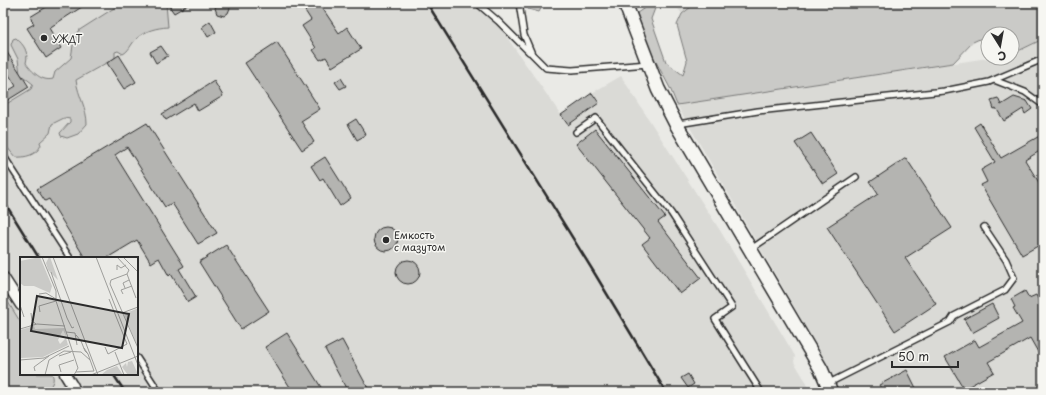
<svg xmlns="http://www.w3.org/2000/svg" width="1046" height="395" font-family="'Playpen Sans',sans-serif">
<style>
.built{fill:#dadad6}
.green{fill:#cacac7;stroke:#7a7a79}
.building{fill:#b4b4b1;stroke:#2b2b2b}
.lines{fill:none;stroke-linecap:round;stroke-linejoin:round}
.service-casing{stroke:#2b2b2b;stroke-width:8}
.minor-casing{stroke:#2b2b2b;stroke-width:13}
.tertiary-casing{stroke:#2b2b2b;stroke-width:16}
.service{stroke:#f6f6f2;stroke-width:5}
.minor{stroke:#f6f6f2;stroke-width:10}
.tertiary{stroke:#f6f6f2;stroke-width:13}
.rail{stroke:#2b2b2b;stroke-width:2.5}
.poi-dot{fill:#2b2b2b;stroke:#f6f6f2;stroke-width:1.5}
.labels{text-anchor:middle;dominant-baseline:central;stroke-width:3;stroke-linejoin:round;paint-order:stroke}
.poi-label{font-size:10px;fill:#2b2b2b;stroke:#f6f6f2;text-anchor:start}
.inset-road{fill:none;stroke:#9e9e9b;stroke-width:1}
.view{fill:#2b2b2b;fill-opacity:0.15;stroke:#2b2b2b;stroke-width:2}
.inset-edge{fill:none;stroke:#2b2b2b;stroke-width:2}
</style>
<rect width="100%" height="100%" fill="#eaeae6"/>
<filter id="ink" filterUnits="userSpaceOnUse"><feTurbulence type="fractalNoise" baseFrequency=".025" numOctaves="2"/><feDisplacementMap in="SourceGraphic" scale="8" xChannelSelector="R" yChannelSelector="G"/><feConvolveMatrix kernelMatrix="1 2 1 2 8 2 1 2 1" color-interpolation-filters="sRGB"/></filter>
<g filter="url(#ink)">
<!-- built -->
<path class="built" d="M 3,3 L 483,3 L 561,115 L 592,93 L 621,76 L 721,232 L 795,356 L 794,362 L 807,383 L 807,392 L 44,392 L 33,374 L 137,374 L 137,258 L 21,258 L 21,355 L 3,326 Z
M 674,3 L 696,3 L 682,14 Z
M 1043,39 L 1043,392 L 836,392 L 832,372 L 677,105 L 988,58 L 1012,58 L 1012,54 Z"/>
<!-- green -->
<path class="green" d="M 122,3 L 164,3 L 166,4 L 168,27 C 156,28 146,30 136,39 C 131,44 129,51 123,54 L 118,51 L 115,52 L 115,58 L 76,80 C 78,96 87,108 87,124 L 78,134 L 67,138 L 61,136 L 60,133 L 70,122 L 70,119 L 64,118 L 52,124 L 50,133 L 40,142 L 41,145 C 37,155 25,158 15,157 L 3,142 L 3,106 L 31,89 L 33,84 L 20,74 L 18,59 L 11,45 L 13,39 L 16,38 C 24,45 29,52 26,63 C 32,72 42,82 53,79 L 55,72 L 71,58 L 74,39 L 78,31 Z
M 527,3 L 544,3 L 539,12 L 528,9 Z
M 657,3 L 651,19 L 666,62 L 683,75 L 687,61 L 677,25 L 682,14 L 696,3 L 1043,3 L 1043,39 L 1012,54 L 1012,34 L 1001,34 L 999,30 L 973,42 L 953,63 L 677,105 L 670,88 L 647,45 L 637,13 L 646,7 Z
M 3,294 L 21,323 L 21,374 L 52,374 C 56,381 50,388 44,392 L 3,392 Z"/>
<!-- building -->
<path class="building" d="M 53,3 L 88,3 L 49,28 L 61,48 L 46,58 L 27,28 L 34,24 L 30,17 Z
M 174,3 L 191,3 L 174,13 L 169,6 Z
M 218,3 L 232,3 L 228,13 L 224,16 L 217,14 L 215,8 Z
M 300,3 L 319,3 L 339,33 L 347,27 L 361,49 L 332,67 L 326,57 L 320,60 L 313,50 L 316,48 L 302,26 L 311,20 Z
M 210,21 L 216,32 L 208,37 L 202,27 Z
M 277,42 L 320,109 L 301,121 L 314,142 L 302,150 L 245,63 Z
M 3,46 L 29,87 L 3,103 L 3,94 L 16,86 L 3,65 Z
M 161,46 L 168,56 L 156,63 L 150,52 Z
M 119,55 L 136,82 L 124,89 L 107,63 Z
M 341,78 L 346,86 L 340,89 L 335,82 Z
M 214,81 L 223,96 L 198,111 L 194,103 L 166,120 L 162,114 Z
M 592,93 L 599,103 L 568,125 L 561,115 Z
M 1014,97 L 1027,101 L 1032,109 L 1025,114 L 1023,109 L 1004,121 L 996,108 L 994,109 L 991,100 L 998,98 L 1001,105 Z
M 356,119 L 366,135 L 357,140 L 348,124 Z
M 147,123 L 217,233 L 198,244 L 172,203 L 165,207 L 127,147 L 115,155 L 184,266 L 179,269 L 196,297 L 188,302 L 171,274 L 169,276 L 159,258 L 151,263 L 137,240 L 107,258 L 85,258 L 49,199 L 45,201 L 37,189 Z
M 980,123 L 1001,158 L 1043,134 L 1043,149 L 1025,160 L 1043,189 L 1043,243 L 1022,255 L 981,185 L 987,182 L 981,170 L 995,162 L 974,127 Z
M 595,129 L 665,217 L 658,222 L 701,278 L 680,294 L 642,244 L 650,238 L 576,144 Z
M 811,133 L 838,174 L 823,184 L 795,143 Z
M 325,157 L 351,198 L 340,206 L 323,178 L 320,180 L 311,166 Z
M 906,158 L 952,228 L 905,258 L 936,304 L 895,331 L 827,227 L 878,194 L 870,182 Z
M374 239a12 12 0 1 1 24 0a12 12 0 1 1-24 0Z
M 226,245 L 269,311 L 241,329 L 199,262 Z
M396 272a12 12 0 1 1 24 0a12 12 0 1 1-24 0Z
M 1025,291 L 1029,298 L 1036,295 L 1043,308 L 1043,361 L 1030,338 L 988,362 L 994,372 L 964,389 L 945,357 L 975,340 L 979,347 L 1022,323 L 1013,308 L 1015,307 L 1011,299 Z
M 992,304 L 999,318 L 972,333 L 964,319 Z
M 287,333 L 324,392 L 293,392 L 265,347 Z
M 342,340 L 370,392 L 348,392 L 325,349 Z
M 907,370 L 916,388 L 908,392 L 883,392 L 879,385 Z
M 688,374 L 694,384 L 688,388 L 681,378 Z"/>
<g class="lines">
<defs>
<path id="service" d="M 477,3 L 498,21 L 529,52
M 519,3 L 524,35 L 532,54 L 546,68 L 572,70 L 648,64
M 994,80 L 1025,92 L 1043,105
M 678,124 L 758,111 L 944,91 L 989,82 L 1043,59
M 576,132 L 596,118 L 671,213 L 732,307 L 715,319 L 761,392
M 3,155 L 70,258
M 751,249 L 856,177
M 137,358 L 159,392
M 829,383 L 950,322 L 954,316 L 1005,290 L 1014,278 L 1006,260 L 984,227"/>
<path id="minor" d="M 3,277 L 21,305
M 65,374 L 76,392
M 64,392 L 73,386"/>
<path id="tertiary" d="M 625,3 L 658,89 L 676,124 L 821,369 L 831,392"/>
</defs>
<!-- service casing -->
<use href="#service" class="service-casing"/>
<!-- minor casing -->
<use href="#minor" class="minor-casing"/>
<!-- tertiary casing -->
<use href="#tertiary" class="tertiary-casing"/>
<!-- service -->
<use href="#service" class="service"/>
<!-- minor -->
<use href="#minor" class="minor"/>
<!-- tertiary -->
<use href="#tertiary" class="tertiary"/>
<!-- rail -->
<path class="rail" d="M 427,3 L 595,274 L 666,392
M 3,200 L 39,258
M 113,374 L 125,392"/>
</g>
</g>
<!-- markers -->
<g class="poi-dot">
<circle cx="44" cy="38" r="4"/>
<circle cx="386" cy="240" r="4"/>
</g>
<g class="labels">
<!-- poi labels -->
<g class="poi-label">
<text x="52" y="38">УЖДТ</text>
<text x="394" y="234">Емкость<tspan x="394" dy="12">с мазутом</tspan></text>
</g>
</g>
<!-- overview -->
<g transform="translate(20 257)">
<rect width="118" height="118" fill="#eaeae6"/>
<path d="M 20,0 L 32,29 L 30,36 L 14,29 L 4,29 L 0,26 L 0,4 ZM 29,0 L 30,0 L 38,23 L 28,13 L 26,6 ZM 116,52 L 118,52 L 118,91 L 104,57 ZM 14,69 L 15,72 L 45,71 L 46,79 L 43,73 L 38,83 L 40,87 L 46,81 L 48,88 L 23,100 L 1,101 L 0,73 ZM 112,104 L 117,115 L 117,118 L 108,118 L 102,110 L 106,106 L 107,110 L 108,105 ZM 97,109 L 103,118 L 81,118 L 87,113 Z" fill="#cacac7"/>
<path class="inset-road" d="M 22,0 L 36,34 L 36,44 L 58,111 L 54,118M 33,0 L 78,118M 76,0 L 118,108M 97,0 L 109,13 L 107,17 L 91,23 L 90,27 L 118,91M 103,0 L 118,15M 97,13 L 97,8 L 101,11 L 106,8M 31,15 L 47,61 L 52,71 L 54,70M 107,17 L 116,41M 105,31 L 103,26 L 109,23M 19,37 L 26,36 L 36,42M 103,37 L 101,33 L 112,29M 0,48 L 4,60M 20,55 L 19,49 L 36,44M 11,56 L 12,64 L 16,67M 102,56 L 118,50M 0,72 L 17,67 L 45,69M 46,75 L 55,76 L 57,88M 56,78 L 61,84 L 65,94 L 68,97 L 64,91M 85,90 L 88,97 L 107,87 L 89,42M 95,95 L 104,118M 39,99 L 51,95M 0,103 L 24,101 L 49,89M 15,114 L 14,110 L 29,99M 41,115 L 39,108 L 54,103M 56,115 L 74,114 L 68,97M 25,118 L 29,103 L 44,94 L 61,95 L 70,103M 71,118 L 118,99"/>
<path class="view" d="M 17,39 L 109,57 L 102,91 L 11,74 Z"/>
<rect width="118" height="118" class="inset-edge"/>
</g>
<!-- margin -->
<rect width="1046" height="395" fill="none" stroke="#f6f6f2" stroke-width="16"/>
<rect x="8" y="8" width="1030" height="379" fill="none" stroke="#2b2b2b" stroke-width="1.5" filter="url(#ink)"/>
<!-- north arrow -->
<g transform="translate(1000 46) rotate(169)"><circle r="19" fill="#f6f6f2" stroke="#a5a5a2"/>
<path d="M0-3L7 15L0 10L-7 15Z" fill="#2b2b2b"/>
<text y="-6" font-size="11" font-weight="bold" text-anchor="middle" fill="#2b2b2b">С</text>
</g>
<!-- scale -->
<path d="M892 361v6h66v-6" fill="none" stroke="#2b2b2b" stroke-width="2"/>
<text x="898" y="361" font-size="12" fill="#2b2b2b" stroke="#f6f6f2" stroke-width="3" paint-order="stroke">50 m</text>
</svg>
